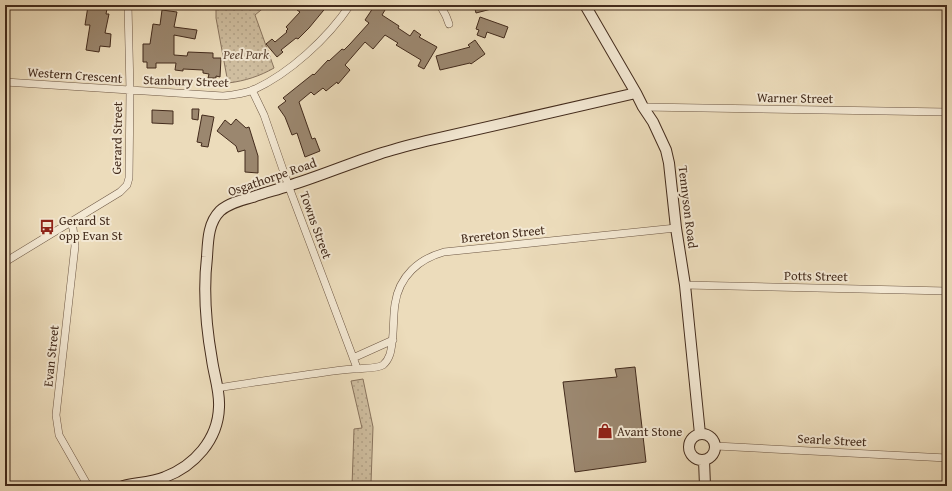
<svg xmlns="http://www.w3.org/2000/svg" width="952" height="491" font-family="'Gentium Book Plus',serif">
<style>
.park{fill:url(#park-dots);stroke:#89745e}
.building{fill:#9b876f;stroke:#432b1c}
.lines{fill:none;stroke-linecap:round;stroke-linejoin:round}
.street-casing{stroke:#6d5744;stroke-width:8}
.secondary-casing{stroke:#432b1c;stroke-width:12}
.street{stroke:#f3e8d3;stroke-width:7}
.secondary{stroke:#f3e8d3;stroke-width:10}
.labels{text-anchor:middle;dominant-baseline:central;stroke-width:4;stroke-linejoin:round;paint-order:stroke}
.park-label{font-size:13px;font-style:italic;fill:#5f4836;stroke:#f3e8d3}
.street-label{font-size:13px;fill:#432b1c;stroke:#f3e8d3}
.poi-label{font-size:13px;fill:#432b1c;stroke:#f3e8d3;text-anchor:start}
</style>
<defs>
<pattern id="park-dots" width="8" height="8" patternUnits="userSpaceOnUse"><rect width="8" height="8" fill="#cfbea0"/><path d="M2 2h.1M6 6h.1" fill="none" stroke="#b3a389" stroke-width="1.8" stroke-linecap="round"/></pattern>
</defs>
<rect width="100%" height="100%" fill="#ecdcbb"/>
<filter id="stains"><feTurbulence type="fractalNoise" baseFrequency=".005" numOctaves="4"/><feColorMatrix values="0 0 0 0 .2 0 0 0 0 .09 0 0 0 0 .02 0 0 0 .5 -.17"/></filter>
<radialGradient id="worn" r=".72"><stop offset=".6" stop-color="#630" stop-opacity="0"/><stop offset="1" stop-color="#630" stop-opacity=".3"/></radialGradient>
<!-- park -->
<path class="park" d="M 216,5 L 267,5 L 255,15 L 274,68 C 260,76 245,81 228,83 L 216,18 Z
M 363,379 L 373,427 L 371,483 L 374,486 L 352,486 L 354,429 L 362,428 L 351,381 Z"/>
<!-- building -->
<path class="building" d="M 301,5 L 328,5 L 309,28 L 298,39 L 296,38 L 281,50 L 283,52 L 277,57 L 266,44 L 272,39 L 275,42 L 287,32 L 286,31 L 288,29 L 286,27 L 300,12 L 297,10 Z
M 375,5 L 388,5 L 382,15 L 399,26 L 398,28 L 410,36 L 414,30 L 421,35 L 419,37 L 437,47 L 424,69 L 418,66 L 421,60 L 396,45 L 398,43 L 385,35 L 373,49 L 365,42 L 345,65 L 350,70 L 338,84 L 337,82 L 326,91 L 323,88 L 314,95 L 311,92 L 299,102 L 312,139 L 315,138 L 320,151 L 305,157 L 297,133 L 292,135 L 285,117 L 278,107 L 286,101 L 283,98 L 313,74 L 314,75 L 328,60 L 329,61 L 342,49 L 344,50 L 350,44 L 369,23 L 365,20 Z
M 474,5 L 499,5 L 499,7 L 476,13 Z
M 88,6 L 107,9 L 106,14 L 109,14 L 105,33 L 111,34 L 110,47 L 100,46 L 99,52 L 86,50 L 90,25 L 85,25 Z
M 162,10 L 177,12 L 174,27 L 197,30 L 195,39 L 174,35 L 174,55 L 187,56 L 188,52 L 213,53 L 213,58 L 221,58 L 220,77 L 216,76 L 216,78 L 208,78 L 209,74 L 203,73 L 203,70 L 183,69 L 183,71 L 175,70 L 176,63 L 156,63 L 156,68 L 147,68 L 147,62 L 143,62 L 143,44 L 150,44 L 153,24 L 160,25 Z
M 480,17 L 508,27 L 504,38 L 487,32 L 485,38 L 477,35 L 479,30 L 476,29 Z
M 475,40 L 485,54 L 471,64 L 470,63 L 440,70 L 436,56 L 470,47 L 468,45 Z
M 192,109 L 199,109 L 198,120 L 192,119 Z
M 152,110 L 173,111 L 173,124 L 152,123 Z
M 202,115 L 214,117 L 208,147 L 201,146 L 202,143 L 197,142 Z
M 236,119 L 246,128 L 249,127 L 258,156 L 258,173 L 245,172 L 245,150 L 238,152 L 236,146 L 217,131 L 225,120 L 231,125 Z
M 635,367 L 646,462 L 575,472 L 563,382 L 617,377 L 615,369 Z"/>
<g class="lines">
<defs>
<path id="street" d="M 440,5 L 446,16 L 449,24
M 5,82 L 223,96 C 233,95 243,94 253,90 C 289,74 328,38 350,5
M 252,90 L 264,115 L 290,190 L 357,368
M 643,107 L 947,112
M 70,223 L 73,228 L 75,246 L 56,415 L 59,435 L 88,486
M 5,262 L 120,192 L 127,185 L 129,178 L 130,91 L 128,5
M 685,285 L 947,291
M 353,358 L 393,340
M 218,388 C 247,383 276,379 305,375 C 321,373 337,370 353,369 C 361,368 377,369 383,365 C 390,359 391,351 392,343 C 394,330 393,317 395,304 C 399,276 419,259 444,252 L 676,228
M 716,446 L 947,458
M 163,478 L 167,486"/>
<path id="secondary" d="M 585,5 L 636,93 L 643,107 L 653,122 L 666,150 L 669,163 L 676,228 L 685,285 L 700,434
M689 447a13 13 0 1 1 26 0a13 13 0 1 1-26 0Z
M 704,460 L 705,486
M 123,486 C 136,483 153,482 165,477 C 194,466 218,440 219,407 C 220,391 214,375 212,360 C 206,326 203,291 207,257 C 208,241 208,223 220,211 C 229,203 242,200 253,197 C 264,193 276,190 288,186 C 318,177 348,164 379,154 C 394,149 410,145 426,141 L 636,93"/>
</defs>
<!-- street casing -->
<use href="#street" class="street-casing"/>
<!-- secondary casing -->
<use href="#secondary" class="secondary-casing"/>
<!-- street -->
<use href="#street" class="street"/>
<!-- secondary -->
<use href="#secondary" class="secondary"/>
</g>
<!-- icons -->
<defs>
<symbol id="bus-bare" viewBox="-9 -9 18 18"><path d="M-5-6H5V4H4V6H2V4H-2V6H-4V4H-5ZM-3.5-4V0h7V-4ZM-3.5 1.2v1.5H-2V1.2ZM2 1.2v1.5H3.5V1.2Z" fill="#8f2418" stroke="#f3e8d3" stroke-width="2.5" paint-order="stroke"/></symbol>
<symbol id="shop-bare" viewBox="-9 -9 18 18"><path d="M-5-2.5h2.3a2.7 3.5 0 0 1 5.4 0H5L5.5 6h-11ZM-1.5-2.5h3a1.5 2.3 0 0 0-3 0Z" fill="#8f2418" stroke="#f3e8d3" stroke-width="2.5" paint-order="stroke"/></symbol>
</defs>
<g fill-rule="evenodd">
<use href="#bus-bare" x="36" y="216" width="22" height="22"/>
<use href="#shop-bare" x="594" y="420" width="22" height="22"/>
</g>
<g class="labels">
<!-- park labels -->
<g class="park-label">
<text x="246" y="54">Peel Park</text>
</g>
<!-- street labels -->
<g class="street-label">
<text transform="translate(75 75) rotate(4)">Western Crescent</text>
<text transform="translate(186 81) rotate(2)">Stanbury Street</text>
<text transform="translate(795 98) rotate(1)">Warner Street</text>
<text transform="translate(117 138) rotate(-89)">Gerard Street</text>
<text transform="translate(272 177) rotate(-19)">Osgathorpe Road</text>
<text transform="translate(688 207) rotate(83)">Tennyson Road</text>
<text transform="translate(316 225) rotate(70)">Towns Street</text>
<text transform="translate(503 234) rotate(-6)">Brereton Street</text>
<text transform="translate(816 276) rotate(1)">Potts Street</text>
<text transform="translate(51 356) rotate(-84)">Evan Street</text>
<text transform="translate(832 440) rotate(3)">Searle Street</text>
</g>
<!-- poi labels -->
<g class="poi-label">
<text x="59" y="220">Gerard St<tspan x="59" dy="15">opp Evan St</tspan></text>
<text x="617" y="431">Avant Stone</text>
</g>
</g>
<!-- margin -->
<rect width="952" height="491" fill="none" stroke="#ecdcbb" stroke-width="20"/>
<rect x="6" y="6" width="940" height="479" fill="none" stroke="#432b1c" stroke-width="2"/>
<rect x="10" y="10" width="932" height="471" fill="none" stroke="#432b1c"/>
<rect width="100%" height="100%" filter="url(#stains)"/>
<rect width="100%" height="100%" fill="url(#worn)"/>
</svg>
